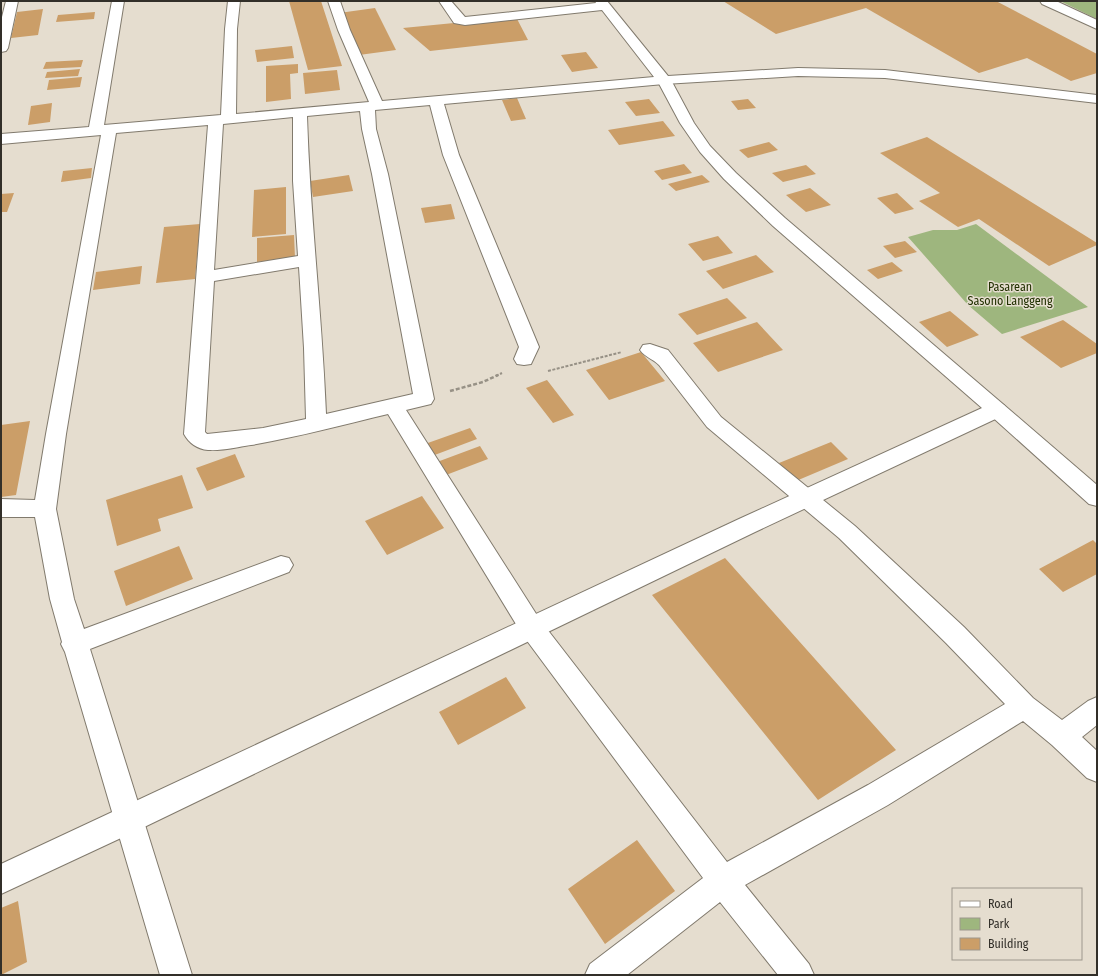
<svg xmlns="http://www.w3.org/2000/svg" width="1098" height="976" font-family="'Fira Sans Condensed',sans-serif">
<style>
.green{fill:#9eb67e}
.building{fill:#cb9e68}
.lines{fill:none;stroke-linecap:round;stroke-linejoin:round}
.minor-casing{stroke:#817a6d;stroke-width:2}
.tertiary-casing{stroke:#817a6d;stroke-width:2}
.path-far1{stroke:#979186;stroke-width:2;stroke-dasharray:3 1.5;stroke-linecap:butt}
.path{stroke:#979186;stroke-width:2.5;stroke-dasharray:4 2;stroke-linecap:butt}
.minor{fill:#fff;fill-rule:evenodd}
.tertiary{fill:#fff;fill-rule:evenodd}
.labels{text-anchor:middle;dominant-baseline:central;stroke-width:3;stroke-linejoin:round;paint-order:stroke}
.park-label{font-size:12px;fill:#213001;stroke:#e5ddcf}
</style>
<rect width="100%" height="100%" fill="#e5ddcf"/>
<!-- green -->
<path class="green" d="M 1060,1 L 1097,1 L 1097,19 Z
M 976,224 L 1088,307 L 1002,334 L 968,305 L 908,237 L 933,230 L 957,230 Z"/>
<!-- building -->
<path class="building" d="M 289,1 L 321,1 L 342,66 L 308,70 Z
M 723,1 L 996,1 L 1097,54 L 1097,73 L 1071,81 L 1027,58 L 979,73 L 866,8 L 776,34 Z
M 375,8 L 396,50 L 359,55 L 339,13 Z
M 43,9 L 38,35 L 11,38 L 17,12 Z
M 95,12 L 94,19 L 56,22 L 58,15 Z
M 516,17 L 528,40 L 430,51 L 403,28 Z
M 292,46 L 294,58 L 257,62 L 255,50 Z
M 586,52 L 598,68 L 572,72 L 561,55 Z
M 83,60 L 81,67 L 43,69 L 46,62 Z
M 298,64 L 298,73 L 290,74 L 291,99 L 266,102 L 266,66 Z
M 80,69 L 78,76 L 45,78 L 47,72 Z
M 337,70 L 340,90 L 305,94 L 303,73 Z
M 82,77 L 80,87 L 47,90 L 49,80 Z
M 517,98 L 526,119 L 511,121 L 502,100 Z
M 649,99 L 660,113 L 636,116 L 625,102 Z
M 748,99 L 756,108 L 738,110 L 731,101 Z
M 52,103 L 50,122 L 28,125 L 31,106 Z
M 663,121 L 675,136 L 619,145 L 608,130 Z
M 927,137 L 1097,243 L 1097,245 L 1049,266 L 979,219 L 958,227 L 919,201 L 940,193 L 880,153 Z
M 769,142 L 778,150 L 748,158 L 739,150 Z
M 684,164 L 692,173 L 662,180 L 654,171 Z
M 806,165 L 816,174 L 783,182 L 772,173 Z
M 92,168 L 91,178 L 61,182 L 63,171 Z
M 349,175 L 353,191 L 313,197 L 310,181 Z
M 702,175 L 710,182 L 676,191 L 668,184 Z
M 286,187 L 286,234 L 252,237 L 254,190 Z
M 810,188 L 831,205 L 806,212 L 786,195 Z
M 14,193 L 7,212 L 1,212 L 1,194 Z
M 897,193 L 914,209 L 895,214 L 877,198 Z
M 451,204 L 455,219 L 425,223 L 421,208 Z
M 200,224 L 195,279 L 156,283 L 164,227 Z
M 294,235 L 295,258 L 257,262 L 257,238 Z
M 718,236 L 733,253 L 703,261 L 688,244 Z
M 905,241 L 917,252 L 895,258 L 883,246 Z
M 756,255 L 774,272 L 723,289 L 706,271 Z
M 892,262 L 903,271 L 878,279 L 867,270 Z
M 142,266 L 140,284 L 93,290 L 96,272 Z
M 727,298 L 747,318 L 697,335 L 678,314 Z
M 950,311 L 979,335 L 947,347 L 919,322 Z
M 1063,320 L 1097,344 L 1097,353 L 1061,368 L 1020,337 Z
M 757,322 L 783,350 L 718,372 L 693,343 Z
M 641,352 L 665,381 L 609,400 L 586,370 Z
M 547,380 L 574,415 L 553,423 L 526,388 Z
M 30,421 L 16,495 L 1,497 L 1,425 Z
M 470,428 L 477,439 L 432,456 L 425,444 Z
M 831,442 L 848,459 L 796,481 L 779,463 Z
M 480,446 L 488,459 L 446,475 L 437,462 Z
M 235,454 L 245,477 L 207,491 L 196,468 Z
M 182,475 L 193,508 L 158,519 L 161,531 L 117,546 L 106,500 Z
M 422,496 L 444,528 L 387,555 L 365,521 Z
M 1093,540 L 1097,544 L 1097,574 L 1063,592 L 1039,569 Z
M 179,546 L 193,579 L 126,606 L 114,571 Z
M 725,558 L 896,750 L 818,800 L 652,595 Z
M 506,677 L 526,708 L 458,745 L 439,712 Z
M 637,840 L 675,891 L 605,944 L 568,889 Z
M 18,901 L 27,962 L 1,975 L 1,908 Z"/>
<g class="lines">
<defs>
<path id="minor" d="M 6,1 L 18,1 L 8,48 L 6,51 L 1,52 L 1,21 Z
M 112,1 L 124,1 L 104,125 L 221,115 L 225,29 L 228,1 L 240,1 L 237,29 L 236,114 L 369,102 L 338,30 L 328,1 L 340,1 L 350,30 L 382,101 L 654,77 L 602,10 L 465,25 L 454,23 L 439,1 L 451,1 L 465,17 L 596,3 L 595,1 L 607,1 L 668,76 L 798,68 L 885,70 L 1097,95 L 1097,103 L 885,78 L 798,76 L 664,84 L 444,104 L 459,155 L 539,347 L 531,364 L 524,365 L 517,364 L 514,359 L 519,347 L 443,155 L 430,105 L 375,110 L 376,129 L 388,174 L 434,399 L 431,404 L 406,410 L 540,620 L 727,862 L 868,785 L 1005,704 L 946,643 L 839,538 L 707,427 L 659,365 C 653,359 645,357 640,350 L 643,345 L 650,344 L 668,350 L 721,417 L 855,526 L 964,627 L 1033,698 L 1062,720 L 1088,701 L 1097,697 L 1097,725 L 1082,737 L 1097,751 L 1097,782 L 1087,778 L 1052,745 L 1023,721 L 888,805 L 745,885 L 809,964 L 814,975 L 778,975 L 720,902 L 627,975 L 585,975 L 590,964 L 703,878 L 522,634 L 388,414 C 342,425 298,437 251,445 C 237,447 222,451 208,450 C 197,449 189,443 184,434 L 208,125 L 116,133 L 66,434 L 56,509 L 74,599 L 84,629 L 281,556 L 289,558 L 293,565 L 289,572 L 90,649 L 192,975 L 160,975 L 65,652 L 61,644 L 62,642 L 50,599 L 35,517 L 1,517 L 1,499 L 35,500 L 46,434 L 101,135 L 1,144 L 1,134 L 89,127 ZM 360,111 L 362,129 L 372,174 L 413,394 L 326,414 C 322,314 310,216 307,116 ZM 293,117 L 293,181 L 298,256 L 214,270 L 223,124 ZM 299,267 L 304,348 L 306,419 L 263,428 L 207,434 L 205,432 L 214,281 Z
M 997,403 L 1004,405 L 1097,485 L 1097,506 L 1089,504 L 990,415 L 987,410 L 990,405 Z"/>
<path id="tertiary" d="M 1040,1 L 1056,1 L 1097,20 L 1097,29 L 1042,4 Z
M 664,76 L 669,77 L 671,80 L 694,123 L 710,146 L 736,173 L 785,218 L 1004,405 L 1007,410 L 1004,415 L 755,532 L 136,831 L 1,894 L 1,864 L 739,519 L 982,408 L 773,226 L 724,179 L 700,152 L 680,123 L 657,80 L 659,77 Z"/>
</defs>
<!-- minor casing -->
<use href="#minor" class="minor-casing"/>
<!-- tertiary casing -->
<use href="#tertiary" class="tertiary-casing"/>
<!-- path-far1 -->
<path class="path-far1" d="M 548,371 L 622,352
M 496,376 L 502,373"/>
<!-- path -->
<path class="path" d="M 450,391 L 483,382 L 498,375"/>
<!-- minor -->
<use href="#minor" class="minor"/>
<!-- tertiary -->
<use href="#tertiary" class="tertiary"/>
</g>
<g class="labels">
<!-- park labels -->
<g class="park-label">
<text x="1010" y="287">Pasarean<tspan x="1010" dy="14">Sasono Langgeng</tspan></text>
</g>
</g>
<!-- border -->
<rect width="1098" height="976" fill="none" stroke="#322f29" stroke-width="4"/>
<!-- legend -->
<rect x="952" y="888" width="130" height="72" fill="#e5ddcf" stroke="#9d978d"/>
<rect x="960" y="901" width="20" height="6" fill="#ffffff" stroke="#9d978d"/>
<text x="988" y="908" font-size="12" fill="#322f29">Road</text>
<rect x="960" y="918" width="20" height="12" fill="#9eb67e" stroke="#9d978d"/>
<text x="988" y="928" font-size="12" fill="#322f29">Park</text>
<rect x="960" y="938" width="20" height="12" fill="#cb9e68" stroke="#9d978d"/>
<text x="988" y="948" font-size="12" fill="#322f29">Building</text>
</svg>
